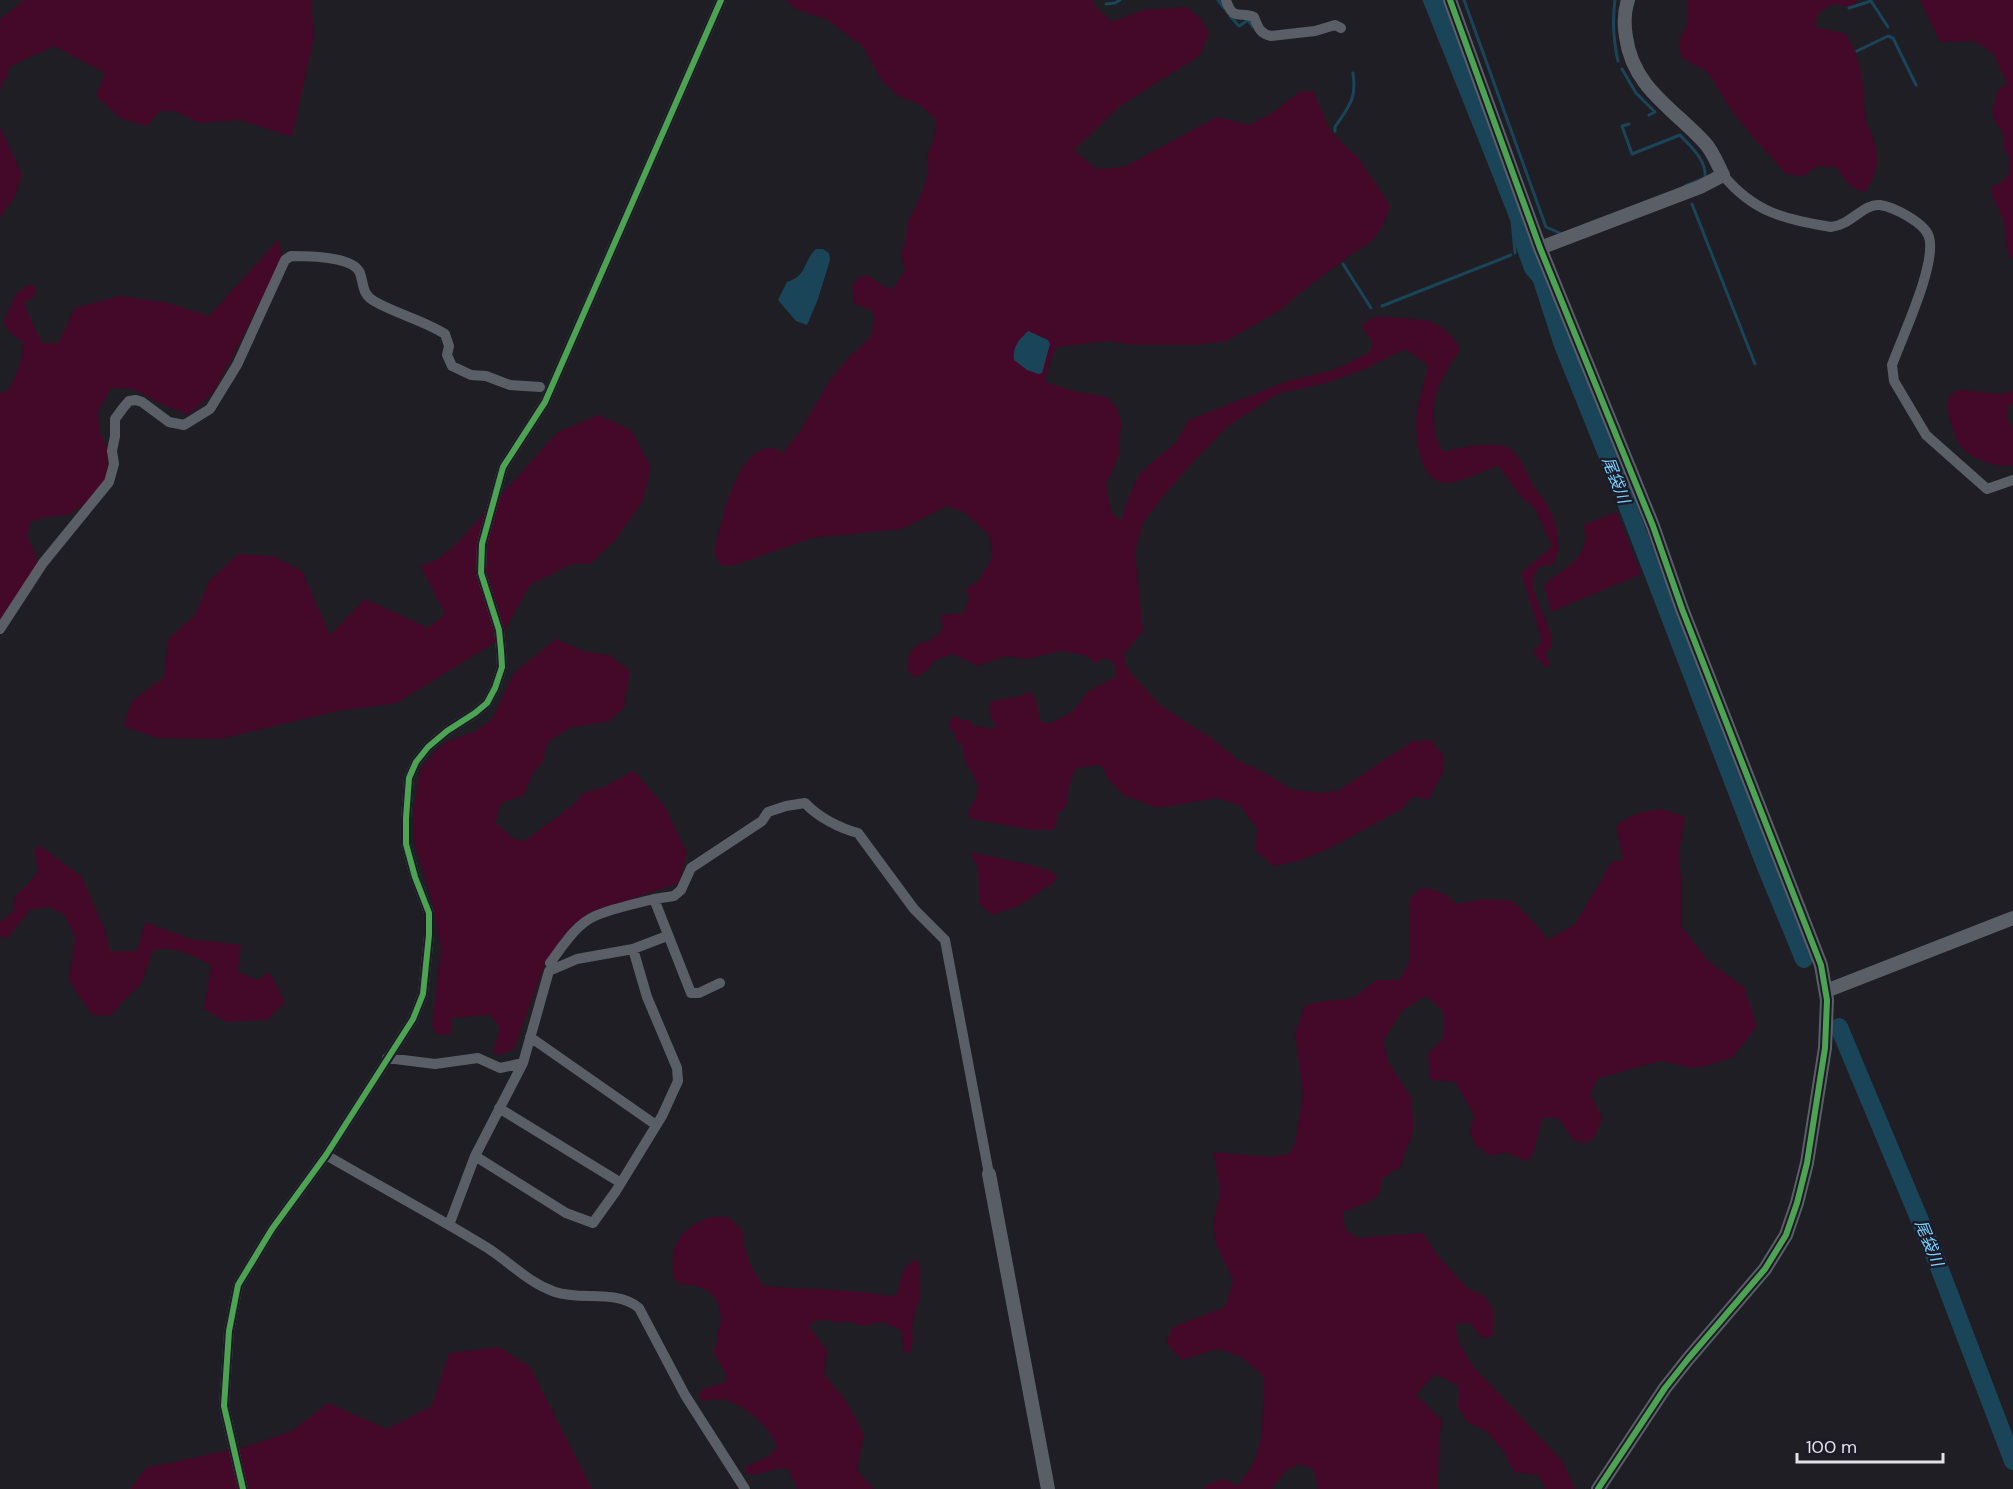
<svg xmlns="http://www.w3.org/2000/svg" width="2013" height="1489" font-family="'DM Sans','Noto Sans JP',sans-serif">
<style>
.green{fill:#440928}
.water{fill:#1a4559}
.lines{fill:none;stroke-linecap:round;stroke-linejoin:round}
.stream{stroke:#1a4559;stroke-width:3}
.river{stroke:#1a4559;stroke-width:18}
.minor{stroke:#5a5f67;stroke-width:10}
.tertiary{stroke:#5a5f67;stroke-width:14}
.cycleway-casing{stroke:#1e1b28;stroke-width:10}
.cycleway{stroke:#4ca352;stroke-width:6}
.labels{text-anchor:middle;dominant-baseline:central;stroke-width:5;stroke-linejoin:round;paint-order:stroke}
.water-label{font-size:16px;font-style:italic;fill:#76d2fe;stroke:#1e1b28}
</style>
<rect width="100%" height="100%" fill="#1f1e25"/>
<!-- green -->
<path class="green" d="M 24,0 L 311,0 L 314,37 L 292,137 L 240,120 L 199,123 L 175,111 L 160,111 L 147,126 L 121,119 L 96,96 L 105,73 L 54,46 L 11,66 L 0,90 L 0,19 Z
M 786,0 L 1093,0 L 1093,4 L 1112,22 L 1144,10 L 1187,7 L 1202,20 L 1209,35 L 1199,56 L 1119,107 L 1074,150 L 1096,169 L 1124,167 L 1217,117 L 1248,125 L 1272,113 L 1301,91 L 1314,92 L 1330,131 L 1359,159 L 1390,205 C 1386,223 1377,240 1359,249 L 1300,293 L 1279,311 L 1226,341 L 1196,345 L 1133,345 L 1108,341 L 1057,347 L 1050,362 L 1045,382 L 1077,392 L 1107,397 L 1117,408 L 1121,423 L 1119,456 L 1106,485 L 1111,512 L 1121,521 L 1129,496 L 1140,473 L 1176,442 L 1189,420 L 1285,382 L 1336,369 L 1370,352 L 1372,342 L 1362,327 C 1365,321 1371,318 1377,317 C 1381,316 1426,320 1430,321 C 1442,326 1456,337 1460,350 C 1444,374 1432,391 1434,421 C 1435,435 1435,440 1444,452 C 1460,448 1494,440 1509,448 C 1522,457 1524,470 1532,483 C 1535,490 1541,495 1545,502 C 1557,521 1563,544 1554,564 L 1539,567 L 1533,577 L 1533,589 L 1552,636 L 1552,646 L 1545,654 L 1549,661 L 1550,667 L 1545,667 L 1533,653 L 1542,640 L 1521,573 L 1552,546 L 1535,509 L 1520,496 L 1508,478 L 1498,466 C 1483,471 1463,481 1449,483 C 1418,486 1414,432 1417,411 C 1419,396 1425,381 1428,365 L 1405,349 L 1367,368 L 1327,383 L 1280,393 L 1228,426 L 1194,461 L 1164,495 L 1143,523 L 1135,552 L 1143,631 L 1124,654 L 1125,664 L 1131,673 L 1161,706 L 1211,738 L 1239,761 L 1267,774 L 1290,789 L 1322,793 L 1339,790 L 1413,741 L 1430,740 L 1443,755 L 1443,772 L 1428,800 L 1413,796 L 1402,809 L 1330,848 L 1299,861 L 1273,866 L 1255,850 L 1257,828 L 1239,805 L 1216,798 L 1158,808 L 1123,795 L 1109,780 L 1101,765 L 1076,768 L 1069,786 L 1066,808 L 1057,813 L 1057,823 L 1053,830 L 1032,830 L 971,819 L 968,812 L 976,798 L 978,785 L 964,759 L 962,744 L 956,741 L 955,733 L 949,727 L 950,720 L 956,715 L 961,720 L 969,720 L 974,726 L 997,729 L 989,713 L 989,702 L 1017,697 L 1031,692 C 1038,699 1038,713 1041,722 L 1049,724 L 1072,712 L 1089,691 L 1116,677 L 1114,662 L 1105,658 L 1096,663 L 1084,655 L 1061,651 L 1027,659 L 1006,656 L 978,666 L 953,654 L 936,660 L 925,672 L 914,678 L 907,670 L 909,654 L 919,643 C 931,642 937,637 943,627 L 940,615 L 963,613 L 969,599 L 966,589 L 979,580 L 992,559 L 990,536 L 965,513 L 947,506 L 902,529 L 812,538 L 732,566 L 721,565 L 714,554 C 719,528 736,448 770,448 C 774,448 780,451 783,453 L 800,431 L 830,380 L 849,357 L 871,337 L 874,316 L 871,310 L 855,304 C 851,290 850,278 867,275 L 885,287 L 893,289 L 905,270 L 901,253 L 906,240 L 907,224 L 920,198 L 928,173 L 927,154 L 934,140 L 936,120 L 919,104 L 898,96 L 882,81 L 863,47 L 826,19 L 797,10 Z
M 1687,0 L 1857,0 L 1855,7 L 1831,4 L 1817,15 L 1816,27 L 1846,34 C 1851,43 1856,54 1859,64 C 1864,82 1863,101 1866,120 C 1867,126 1871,131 1873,137 C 1880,160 1878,174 1864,193 L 1849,185 L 1836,167 L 1817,166 L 1804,176 L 1786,174 L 1751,135 L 1728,106 L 1711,77 L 1704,70 L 1682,58 L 1679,50 L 1679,40 L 1687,25 Z
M 1920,0 L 2013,0 L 2013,260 C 2004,251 2006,235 2004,224 C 2001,211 1992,201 1991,188 C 2009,178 2011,176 2009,155 L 2004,150 C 2004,140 2004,128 1995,123 L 1993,109 L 1998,90 L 2007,84 L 1993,53 L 1974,41 L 1940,42 Z
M 0,127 L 22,174 L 15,196 L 0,218 Z
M 279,239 L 282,258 L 234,354 L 212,394 L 188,415 L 161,404 L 133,389 L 111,388 L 98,411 L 100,433 L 108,450 L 108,474 L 93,499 L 68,515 L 47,517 L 31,521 L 27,536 L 36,554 L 38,576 L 0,621 L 0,393 L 9,390 L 22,359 L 23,342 L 12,335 L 3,323 L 16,294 L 29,284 L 35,287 C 37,296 32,298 25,302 L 27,311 L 42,343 L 58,343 L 75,308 L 120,296 L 169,303 L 209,316 Z
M 1962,390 L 2001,394 L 2013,391 L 2013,403 L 2007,407 L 2008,420 L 2013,429 L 2013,465 C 1997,468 1976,461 1964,450 C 1956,442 1945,411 1948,400 C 1949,397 1952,395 1953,392 Z
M 598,415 L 631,430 L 651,467 L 643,501 L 616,539 L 590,564 L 572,564 L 530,585 L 499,640 L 397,703 L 333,712 L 220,739 L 157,738 L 123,726 L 132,701 L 164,677 L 168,639 L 195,615 L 209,581 L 238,554 L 273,556 L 302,571 L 330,635 L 365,599 L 428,628 L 445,614 L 420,566 L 438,559 L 457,543 L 557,433 Z
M 1617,512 L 1641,574 L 1551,612 L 1544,585 C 1563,569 1594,556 1583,525 Z
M 556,639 L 585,652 L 609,655 L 630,671 L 624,708 L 609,721 L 570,728 L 548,742 L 542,763 L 533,773 L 524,795 L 501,803 L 495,823 L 515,839 L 525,841 L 574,804 L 583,793 L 602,788 L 634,771 L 665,807 L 687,853 L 679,883 L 588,913 L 545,963 L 514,1049 L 501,1055 L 493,1053 L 500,1028 L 490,1015 L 451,1018 L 452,1034 L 437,1035 L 432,1026 L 441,950 L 433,905 L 414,841 L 414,808 L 420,770 L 434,752 L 446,742 L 476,731 L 492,719 L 514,673 Z
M 1662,809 L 1685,817 L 1679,852 L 1682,894 L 1681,926 L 1708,961 L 1744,987 L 1757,1026 L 1733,1057 L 1705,1066 L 1691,1068 L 1661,1061 L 1598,1078 L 1590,1093 L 1602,1118 L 1596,1135 L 1587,1143 L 1574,1141 L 1558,1118 L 1542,1118 L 1533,1154 L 1526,1161 L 1505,1152 L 1491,1156 L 1476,1146 L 1470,1133 L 1474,1115 L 1455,1082 L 1430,1080 L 1428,1054 L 1444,1037 L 1444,1012 L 1426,996 L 1403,1010 L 1383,1041 L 1389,1063 L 1411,1097 L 1414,1129 L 1400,1167 L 1381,1179 L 1380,1194 L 1367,1203 L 1343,1212 L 1345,1229 L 1357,1238 L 1423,1233 L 1438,1256 L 1466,1287 L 1484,1296 L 1493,1309 L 1493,1336 L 1482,1338 L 1471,1324 L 1456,1323 L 1457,1338 L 1471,1364 L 1563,1462 L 1575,1489 L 1544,1489 L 1545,1487 L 1538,1475 L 1514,1472 L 1503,1451 L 1486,1431 L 1467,1422 L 1458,1407 L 1459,1386 L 1435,1374 L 1416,1395 L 1442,1420 L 1439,1442 L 1438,1489 L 1317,1489 L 1318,1486 L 1313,1469 L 1300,1464 L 1286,1470 L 1272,1489 L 1204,1489 L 1205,1486 L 1216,1481 L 1226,1479 L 1237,1486 C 1244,1477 1254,1466 1257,1454 C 1264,1430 1263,1402 1264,1377 L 1241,1357 L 1218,1349 L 1181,1360 L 1166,1342 L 1173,1327 L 1225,1307 L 1233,1280 L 1216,1244 L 1213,1224 L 1220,1192 L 1214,1152 L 1268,1157 L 1289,1154 L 1295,1143 L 1303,1094 L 1295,1033 L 1305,1006 L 1317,1002 L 1353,998 L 1377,980 L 1399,980 L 1410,960 L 1409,918 L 1410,899 L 1421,888 C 1437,888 1444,894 1457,904 L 1483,899 L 1513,901 C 1524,914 1539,925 1547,940 L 1575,924 L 1612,862 L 1623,859 L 1616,826 C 1630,814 1645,811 1662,809 Z
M 39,845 L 82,877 L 105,931 L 110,951 L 137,951 L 145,922 L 190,939 L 241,945 L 238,972 L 258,980 L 269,971 L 285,1002 L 268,1020 L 227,1022 L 204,1009 L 211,965 C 193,955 173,945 153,950 L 141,984 L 123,1001 L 111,1016 L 92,1015 L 69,981 L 75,937 L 65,915 L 48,907 L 30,910 L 7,939 L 0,936 L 0,919 L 3,921 L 13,911 L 15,896 L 25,887 L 38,872 L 34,851 Z
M 970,852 L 1031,865 L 1053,872 L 1057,880 L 1021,905 L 993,915 L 979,904 L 978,868 Z
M 710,1217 L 728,1217 L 742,1230 L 745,1249 L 752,1268 L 763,1286 C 805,1290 849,1288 890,1296 L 897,1294 C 902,1280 900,1265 917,1260 L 921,1269 C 917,1280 920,1281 920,1292 C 920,1301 916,1307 914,1316 C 910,1330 916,1339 909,1354 L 903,1351 L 902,1331 L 882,1322 L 862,1326 L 848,1321 L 839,1323 L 829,1320 L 814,1321 L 809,1327 L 827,1350 L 824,1374 L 846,1401 L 864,1434 L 857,1470 L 874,1489 L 797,1489 L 788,1469 C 770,1466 760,1479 745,1473 L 745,1467 L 769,1456 L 777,1446 C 769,1428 745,1404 725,1400 C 718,1398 708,1401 701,1401 L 699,1393 L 701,1390 L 725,1382 L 726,1375 L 713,1351 C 717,1344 717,1340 718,1332 C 719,1327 721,1323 721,1318 C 720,1294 702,1283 681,1285 L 673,1278 C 671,1242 678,1231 710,1217 Z
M 499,1347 L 530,1367 L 592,1489 L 130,1489 L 146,1468 L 248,1446 L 292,1431 L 328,1403 L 387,1429 L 432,1406 L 449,1353 Z"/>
<!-- water -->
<path class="water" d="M 816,249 L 823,249 L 829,253 L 830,260 L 818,299 L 807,325 L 796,321 L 778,300 L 787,282 C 808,275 802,263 816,249 Z
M 1028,331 L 1048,340 L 1050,344 L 1042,373 L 1039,374 L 1027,370 L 1014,360 C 1012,347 1019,340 1028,331 Z"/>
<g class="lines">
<!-- stream -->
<path class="stream" d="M 1218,0 L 1224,8
M 1424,0 L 1512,220 L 1515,253
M 1464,0 L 1546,227 L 1562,234
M 1615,0 C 1612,22 1613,39 1618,61
M 1106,4 L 1115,3 L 1120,0
M 1849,8 L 1871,1 L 1888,27
M 1230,16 L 1239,26 L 1248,20 L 1253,27
M 1857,51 L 1888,36 L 1893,38 L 1916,85
M 1622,69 L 1636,93 L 1655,112 L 1649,115
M 1629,124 L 1622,126 L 1632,154 L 1680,135 C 1691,147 1707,160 1705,178 L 1685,186
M 1335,131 L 1335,127 C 1349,106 1357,99 1353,73
M 1692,204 L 1755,364
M 1523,250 L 1530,247
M 1343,264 L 1371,308
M 1382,306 L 1511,255"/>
<!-- river -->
<path class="river" d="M 1434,0 L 1522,226 L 1525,246 L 1533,268 L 1541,277 L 1563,345 L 1619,484 L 1764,862 L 1804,959
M 1839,1027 L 1934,1254 L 2013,1461"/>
<!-- minor -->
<path class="minor" d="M 1226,0 C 1233,22 1240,11 1254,17 C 1258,27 1260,34 1271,36 L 1315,31 L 1335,25 L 1341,28
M 1723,175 C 1754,213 1785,219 1831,227 C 1851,225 1864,203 1880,205 C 1894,207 1925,223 1929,237 C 1937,264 1902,337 1892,365 L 1894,381 L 1926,435 L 1987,489 L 2013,480
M 0,629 L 43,563 L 109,482 L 114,464 L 112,451 L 115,436 L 115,419 L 123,408 L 129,401 L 136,400 L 142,402 L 169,422 L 184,425 L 210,409 L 237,365 L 285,260 L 291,256 C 307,256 353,256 360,273 C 364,285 362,294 374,301 C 396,314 423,320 445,334 L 449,346 L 447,355 L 452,366 L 471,375 L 486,376 L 510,385 L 540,387
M 554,968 L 550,963 C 562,947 576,924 595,916 C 613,908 635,904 654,899
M 720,983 L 699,993 L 691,993 L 654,899 L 674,896 L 681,890 L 691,868 L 762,821 L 768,812 L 786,806 L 805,803 C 818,817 839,828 858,833 L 914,909 L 945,940 L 989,1174
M 530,1037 L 656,1125
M 387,1058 L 435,1064 L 478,1058 L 500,1068 L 523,1063
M 499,1108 L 621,1183
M 326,1155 C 379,1186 434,1215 486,1247 C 510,1262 527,1282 555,1292 C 581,1301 617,1289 639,1308 L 685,1395 L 745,1489
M 475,1156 L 566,1213 L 593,1223 L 616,1191 L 662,1116 L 678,1081 L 677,1068 L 647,997 L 633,949
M 449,1225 L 475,1156 L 523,1063 L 549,971 L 577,959 L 633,949 L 667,936
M 243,1489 L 224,1406 L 229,1331 L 238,1285 L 272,1229 L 326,1155 L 413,1019 L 423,994 L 429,935 L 429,913 L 415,877 L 406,844 L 406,818 L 409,778 L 416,762 L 428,747 L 447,731 L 475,713 L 487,703 L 495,688 L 502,667 L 501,650 L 499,630 L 481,573 L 482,544 L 503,467 L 545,402 L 721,0"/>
<!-- tertiary -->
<path class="tertiary" d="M 1450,0 L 1540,248 L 1653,526 L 1682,609 L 1821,965 L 1827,1000 L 1825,1048 L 1807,1163 L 1797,1203 L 1786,1235 L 1765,1269 L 1688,1359 L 1665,1388 L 1598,1489
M 1540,248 L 1700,187 L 1723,175 C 1718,165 1713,152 1705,143 C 1673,108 1633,88 1626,37 C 1624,25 1624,12 1628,0
M 1826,991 L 2013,918
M 989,1174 L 1048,1489"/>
<defs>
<path id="cycleway" d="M 1450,0 L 1540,248 L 1653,526 L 1682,609 L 1821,965 L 1827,1000 L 1825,1048 L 1807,1163 L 1797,1203 L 1786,1235 L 1765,1269 L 1688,1359 L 1665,1388 L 1598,1489
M 243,1489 L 224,1406 L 229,1331 L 238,1285 L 272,1229 L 326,1155 L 413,1019 L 423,994 L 429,935 L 429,913 L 415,877 L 406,844 L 406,818 L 409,778 L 416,762 L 428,747 L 447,731 L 475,713 L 487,703 L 495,688 L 502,667 L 501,650 L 499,630 L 481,573 L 482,544 L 503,467 L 545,402 L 721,0"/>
</defs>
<!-- cycleway casing -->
<use href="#cycleway" class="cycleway-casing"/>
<!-- cycleway -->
<use href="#cycleway" class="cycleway"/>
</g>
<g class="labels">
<!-- water labels -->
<g class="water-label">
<text transform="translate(1616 480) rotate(69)">尾袋川</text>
<text transform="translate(1929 1243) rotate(68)">尾袋川</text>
</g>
</g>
<!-- scale -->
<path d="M1797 1453v9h146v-9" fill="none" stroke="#e2e1ea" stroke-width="3"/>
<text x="1806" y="1453" font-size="18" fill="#e2e1ea" stroke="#1e1b28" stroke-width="4.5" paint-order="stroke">100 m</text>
</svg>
